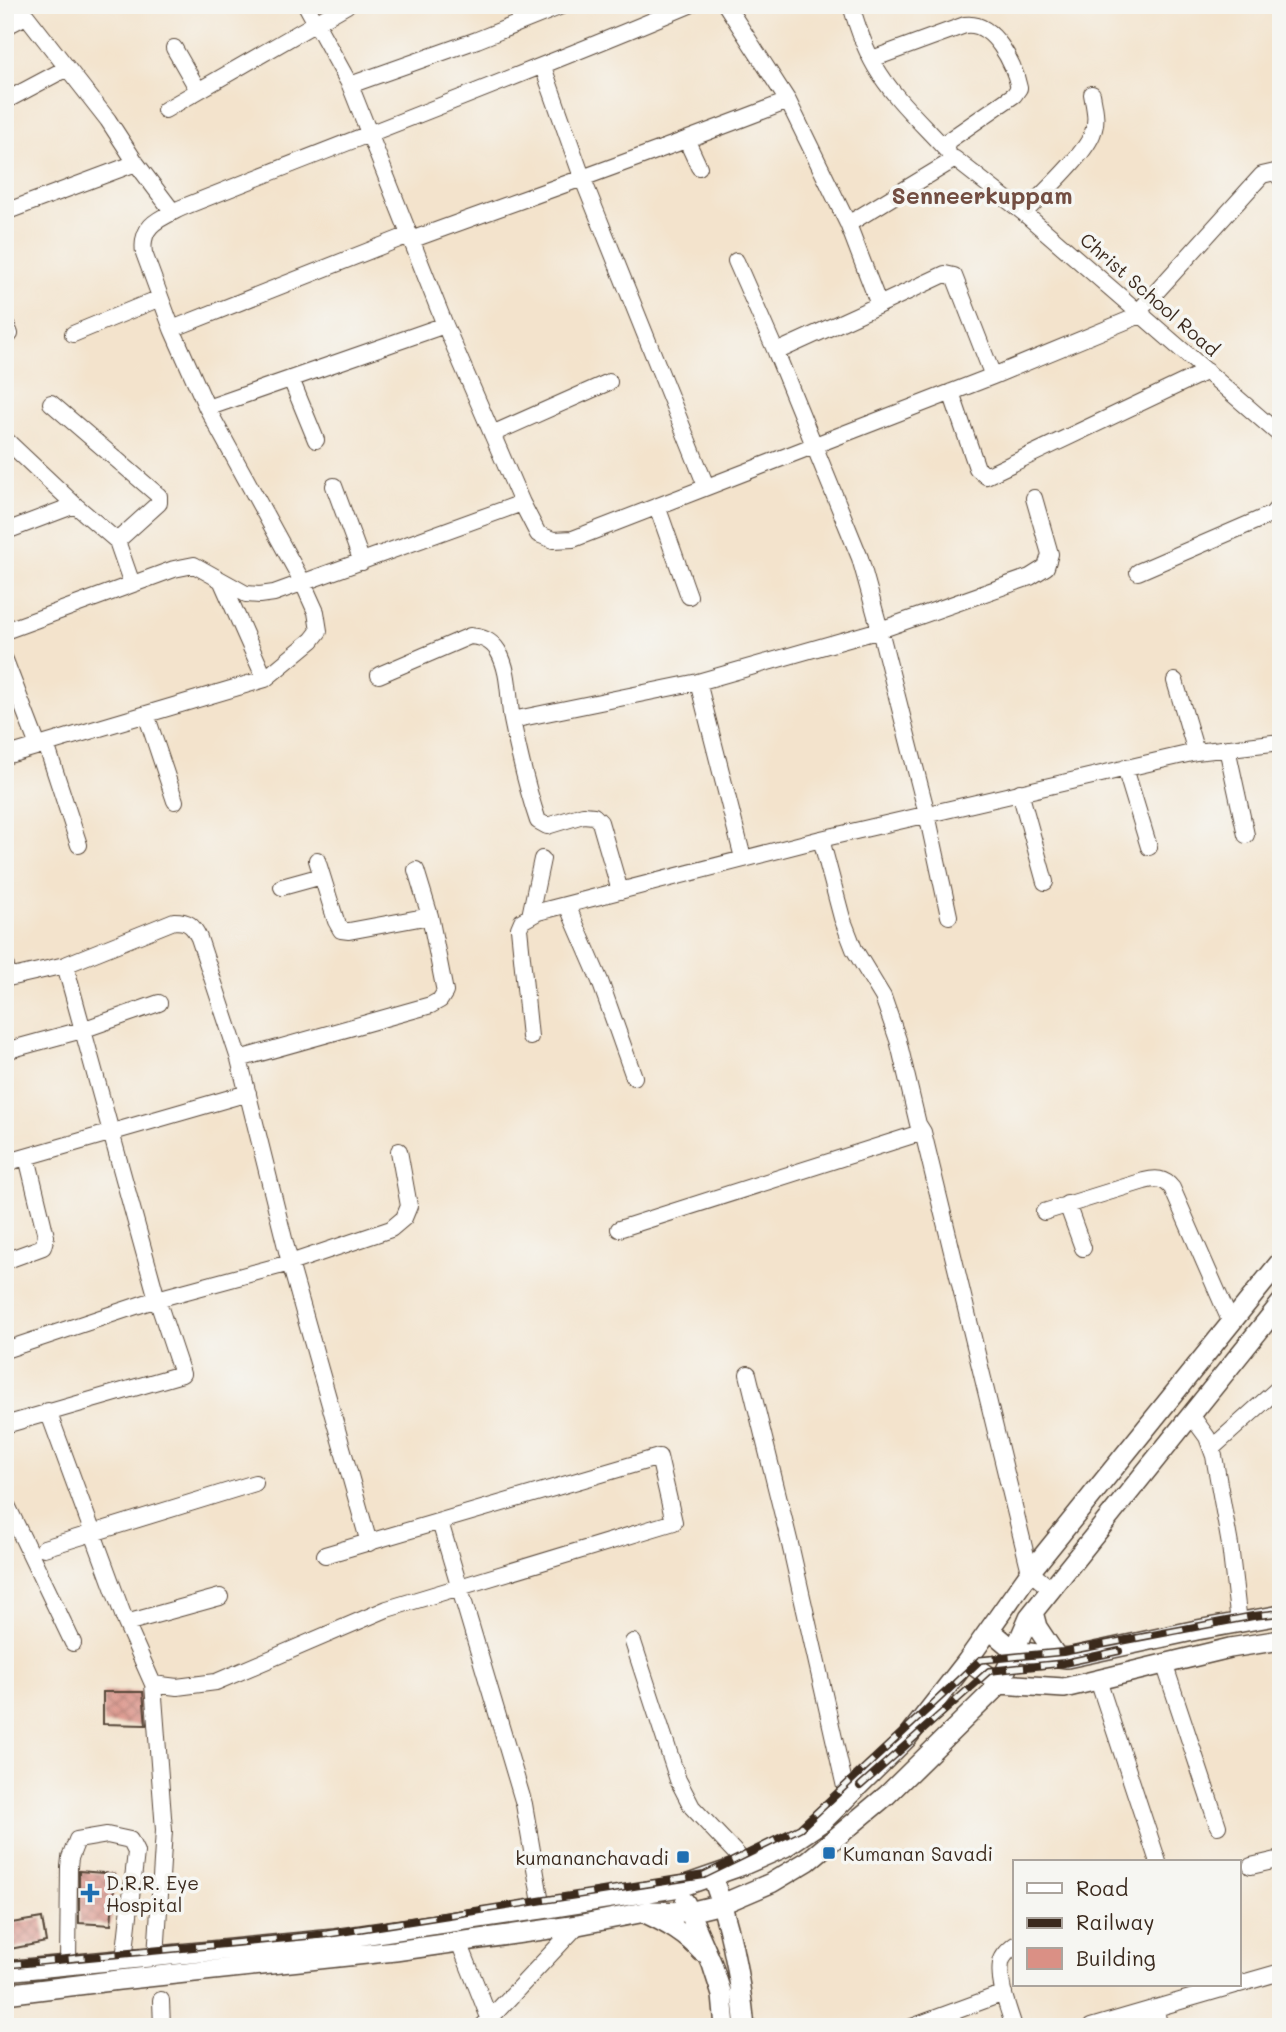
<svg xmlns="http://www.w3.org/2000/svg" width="1286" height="2032" font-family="Mali,sans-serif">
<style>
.building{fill:url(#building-cross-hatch)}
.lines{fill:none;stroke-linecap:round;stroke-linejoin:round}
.minor-casing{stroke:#574638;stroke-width:18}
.major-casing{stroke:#574638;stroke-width:22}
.minor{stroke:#fff;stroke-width:16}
.major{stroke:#fff;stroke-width:19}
.rail-casing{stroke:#3b2a1e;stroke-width:8}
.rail{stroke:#f6f6f2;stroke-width:5;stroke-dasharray:16;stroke-linecap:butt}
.poi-dot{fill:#1f6fb2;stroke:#f6f6f2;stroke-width:2.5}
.labels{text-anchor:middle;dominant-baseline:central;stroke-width:7;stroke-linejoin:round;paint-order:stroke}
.street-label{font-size:19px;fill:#3b2a1e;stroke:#f6f6f2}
.poi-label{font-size:19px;fill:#3b2a1e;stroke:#f6f6f2;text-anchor:start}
.quarter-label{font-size:23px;font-weight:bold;fill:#734e42;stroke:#f6f6f2}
</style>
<defs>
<pattern id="building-cross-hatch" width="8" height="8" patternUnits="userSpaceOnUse" patternTransform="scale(1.75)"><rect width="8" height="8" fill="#da9085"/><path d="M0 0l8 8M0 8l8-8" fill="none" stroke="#b2766c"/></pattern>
</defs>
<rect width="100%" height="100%" fill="#f6f6f2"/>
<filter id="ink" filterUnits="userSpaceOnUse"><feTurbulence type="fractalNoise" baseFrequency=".0143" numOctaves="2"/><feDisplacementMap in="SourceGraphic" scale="14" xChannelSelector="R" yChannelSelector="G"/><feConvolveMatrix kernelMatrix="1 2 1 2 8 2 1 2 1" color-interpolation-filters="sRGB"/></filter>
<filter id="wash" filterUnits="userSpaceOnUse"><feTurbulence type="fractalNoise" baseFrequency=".00686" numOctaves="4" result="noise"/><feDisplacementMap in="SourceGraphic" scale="28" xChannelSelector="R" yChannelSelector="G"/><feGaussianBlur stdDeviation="1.57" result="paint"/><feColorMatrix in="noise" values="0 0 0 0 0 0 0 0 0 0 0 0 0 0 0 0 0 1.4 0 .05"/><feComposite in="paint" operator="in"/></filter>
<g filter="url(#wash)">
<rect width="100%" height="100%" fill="#f3e3cc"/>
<g id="blocks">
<!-- building -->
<path class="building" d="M 103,1692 L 143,1692 L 146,1725 L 103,1724 Z
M 79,1871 L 115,1874 L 111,1925 L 79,1923 Z
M 42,1918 L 46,1942 L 5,1950 L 5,1924 Z"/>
</g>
</g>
<g filter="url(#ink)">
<use href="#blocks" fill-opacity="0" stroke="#574638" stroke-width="2"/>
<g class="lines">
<defs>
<path id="minor" d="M 18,5 L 108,120 L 136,163 L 173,212
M 306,5 L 350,85 L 445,325 L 522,503 L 538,534 L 553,540 L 573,539 L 993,376 L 1143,314
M 726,5 L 788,101 L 848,224 L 955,159 L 1024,213 L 1281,436
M 851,5 C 857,26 864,47 875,66 C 893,98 924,125 948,152
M 5,27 L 26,16
M 174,48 L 198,90
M 872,59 L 965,25 C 994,21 1014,64 1019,88 L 1014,95 L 942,145
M 543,67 L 582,177 L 706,486
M 350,85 L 477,40 L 564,5
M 5,101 L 67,68
M 165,110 L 347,5
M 687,141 L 699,167
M 5,212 L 136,163
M 1024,213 C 1041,195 1087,153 1093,132 C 1098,120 1094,106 1092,94
M 411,240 C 537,194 663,150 788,101
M 736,261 L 776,352 L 860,558 L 880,630 L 927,814 L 949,916
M 879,305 L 945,274 L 954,276 L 993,376
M 1139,311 L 1262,175 L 1275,172 L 1281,179
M 5,321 L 10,334
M 172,329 L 409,235
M 73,334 L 160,298
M 776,352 L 879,305 L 848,224
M 291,379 L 316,440
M 951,392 L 977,468 L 986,476 L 1207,371
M 51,403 L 159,496 L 159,503 L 117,541
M 207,408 L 445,325
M 492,434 L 609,382
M 5,439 L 75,505 L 117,541 L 132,584
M 334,486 L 362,562
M 657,506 L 689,596
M 9,530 L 75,505
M 1138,572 L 1272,514 L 1281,504
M 222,582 L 265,679
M 5,631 L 174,569 L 194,565 L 246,594 L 260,595 L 274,593 L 522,503
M 5,660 L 38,746
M 379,675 L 470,636 C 482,637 491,640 498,651 C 510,671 508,697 512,720 C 519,754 527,789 538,821 L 547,826 L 583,815 L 594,816 L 600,822 L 620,891
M 1175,681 L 1196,752
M 698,682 L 743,858
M 146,714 L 175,801
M 512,720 L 698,682 L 880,630 L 1030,577 L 1046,567 L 1050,554 L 1034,498
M 46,744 L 79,845
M 1227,748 L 1246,835
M 5,756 L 265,679 L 312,640 L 319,631 L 316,612 L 303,583 L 207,408 L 172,329 L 144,253 C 140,225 159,219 181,208 C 351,140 522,76 690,5
M 1125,768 L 1149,847
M 1020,792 L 1045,882
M 821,839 L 842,918 L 854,949 L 883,997 L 898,1040 L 918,1124 L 923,1132 L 1030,1572 L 1051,1589
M 317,860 L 336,921 L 341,930 L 349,931 L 430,916
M 282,887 L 322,876
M 567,905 L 600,981 L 634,1077
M 530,916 L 542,859
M 5,962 L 8,978 L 65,965 L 174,921 C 188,921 193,925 199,938 L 239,1059 L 290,1263 L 369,1543
M 530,1037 L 519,928 L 522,921 L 538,912 L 821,839 L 1196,752 L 1281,742
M 5,1051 L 82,1030 L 159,1003
M 239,1059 L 431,1005 L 440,1000 L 445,992 L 430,916 L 416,870
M 5,1163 L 248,1093
M 1067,1204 L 1083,1248
M 1044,1212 L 1144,1181 C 1156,1178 1164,1178 1172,1188 L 1231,1323
M 619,1229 L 923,1132
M 5,1261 L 43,1247 L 46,1236 L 27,1157
M 5,1350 L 157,1299 L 290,1263 L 391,1229 L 404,1218 L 409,1206 L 399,1151
M 748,1374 L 790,1544 L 847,1796
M 48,1411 L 126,1623
M 1191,1415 L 1207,1437 L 1214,1456 L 1230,1545 L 1239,1623
M 5,1425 L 182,1374 L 157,1299 L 65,965
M 1212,1448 L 1281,1386
M 5,1501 L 73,1643
M 440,1522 L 524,1804 L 542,1909
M 44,1548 L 255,1483
M 220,1597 L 126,1623 L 153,1684 L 177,1687 L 216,1682 L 387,1609 L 674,1522 L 659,1457 L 325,1555
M 633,1642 L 678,1780 L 692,1807 L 746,1864
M 1164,1663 L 1218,1826
M 1098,1680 L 1158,1862
M 153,1684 L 164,1830 L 156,1957
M 1251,1866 L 1281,1859
M 459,1942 L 490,2020
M 68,1964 L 69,1867 L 70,1858 L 77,1840 L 107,1835 L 130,1840 L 136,1852 L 124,1960
M 1239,1984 L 1281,1972
M 161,2000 L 162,2027
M 1155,2008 L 1160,2027
M 482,2027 L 578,1925
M 912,2027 L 1004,1993
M 1014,2027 C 1008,2007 998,1984 1001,1963 C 1002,1956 1009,1950 1015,1945
M 1091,2027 L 1235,1985"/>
<path id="major" d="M 1033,1612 L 1037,1627 L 1057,1657
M 990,1630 L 1015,1651 L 1067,1658 L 1197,1630 L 1281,1615
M 967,1661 L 1000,1684 L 1064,1688 L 1230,1648 L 1281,1640
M 712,1876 C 730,1924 740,1976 745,2027
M 685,1902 L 712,1964 L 722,1995 L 725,2027
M 647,1914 C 668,1924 686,1934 702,1952
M 5,1971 L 335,1939 L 542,1909 L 680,1887 L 746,1864 L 785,1847 L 822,1822 L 907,1738 L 967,1661 L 1030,1572 L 1281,1261
M 5,1994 L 119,1980 L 395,1951 L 578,1925 L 650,1911 L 689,1912 L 722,1904 L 771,1883 L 808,1861 L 887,1795 L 1000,1684 L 1029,1617 L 1281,1303"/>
</defs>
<!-- minor casing -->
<use href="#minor" class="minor-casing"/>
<!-- major casing -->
<use href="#major" class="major-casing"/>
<!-- minor -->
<use href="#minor" class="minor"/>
<!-- major -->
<use href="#major" class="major"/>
<defs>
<path id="rail" d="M 860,1786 L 989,1671 L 1064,1663 L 1119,1651
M 5,1965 L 328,1934 L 704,1875 L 800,1828 L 980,1660 L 1063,1652 L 1253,1616 L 1281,1613"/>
</defs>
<!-- rail casing -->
<use href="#rail" class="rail-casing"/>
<!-- rail -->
<use href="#rail" class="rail"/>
</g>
</g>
<!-- markers -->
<g class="poi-dot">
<rect x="822" y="1846" width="14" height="14" rx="3.5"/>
<rect x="676" y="1850" width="14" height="14" rx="3.5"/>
<path d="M86.5 1882.5h7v7h7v7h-7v7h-7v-7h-7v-7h7z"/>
</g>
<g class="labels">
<!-- street labels -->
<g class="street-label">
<text transform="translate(1150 294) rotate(41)">Christ School Road</text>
</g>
<!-- poi labels -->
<g class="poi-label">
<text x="843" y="1853">Kumanan Savadi</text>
<text x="669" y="1857" text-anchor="end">kumananchavadi</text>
<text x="106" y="1882">D.R.R. Eye<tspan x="106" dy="22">Hospital</tspan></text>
</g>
<!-- quarter labels -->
<g class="quarter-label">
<text x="982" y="195">Senneerkuppam</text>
</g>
</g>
<!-- margin -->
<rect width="1286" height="2032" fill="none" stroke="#f6f6f2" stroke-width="28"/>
<!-- legend -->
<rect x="1013" y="1860" width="228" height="126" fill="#f6f6f2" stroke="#aba49d" stroke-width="2"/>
<rect x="1027" y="1883" width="35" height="10" fill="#ffffff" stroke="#aba49d" stroke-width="2"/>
<text x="1076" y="1896" font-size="21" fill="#3b2a1e">Road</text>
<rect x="1027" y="1918" width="35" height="10" fill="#3b2a1e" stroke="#aba49d" stroke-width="2"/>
<text x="1076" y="1930" font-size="21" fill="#3b2a1e">Railway</text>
<rect x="1027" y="1948" width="35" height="21" fill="#da9085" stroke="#aba49d" stroke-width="2"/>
<text x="1076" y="1966" font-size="21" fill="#3b2a1e">Building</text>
</svg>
